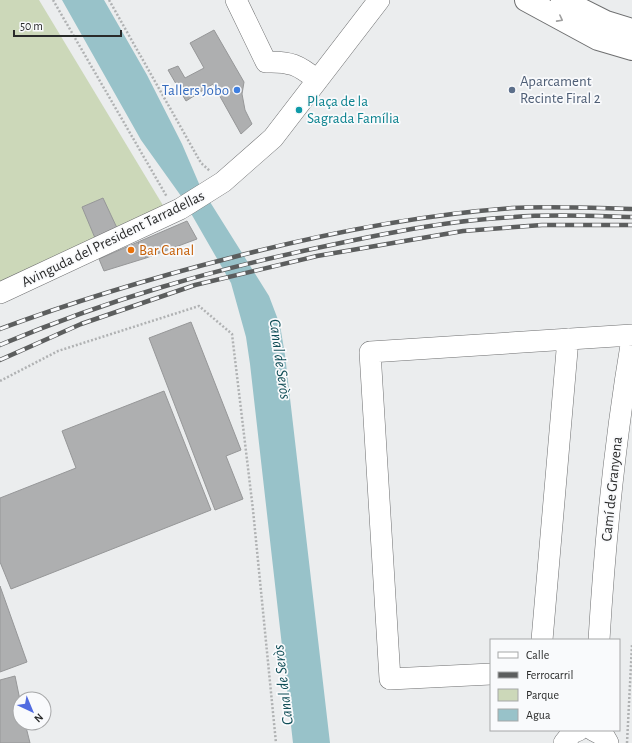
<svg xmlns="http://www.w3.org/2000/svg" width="632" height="743" font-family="'Alegreya Sans',sans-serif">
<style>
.green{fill:#ccd8b9}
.water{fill:#98c2c9}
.building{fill:#aeafb0;stroke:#969798}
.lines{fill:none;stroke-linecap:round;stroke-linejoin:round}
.minor-casing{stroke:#6e6f70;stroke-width:22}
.major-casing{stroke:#6e6f70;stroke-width:24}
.path{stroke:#b0b2b3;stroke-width:2.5;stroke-dasharray:2 2;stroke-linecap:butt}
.minor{stroke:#fff;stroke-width:21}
.major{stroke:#fff;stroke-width:22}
.rail-casing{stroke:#5c5e5e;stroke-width:4.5}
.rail{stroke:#f9fafc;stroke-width:3;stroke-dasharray:9;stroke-linecap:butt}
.oneway{stroke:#9f9f9f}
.shop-dot{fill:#3f7fe0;stroke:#f9fafc;stroke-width:1.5}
.service-dot{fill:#5c6f8a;stroke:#f9fafc;stroke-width:1.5}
.culture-dot{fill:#0f9aa8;stroke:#f9fafc;stroke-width:1.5}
.food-dot{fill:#e8710a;stroke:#f9fafc;stroke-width:1.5}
.labels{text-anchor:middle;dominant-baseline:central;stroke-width:3.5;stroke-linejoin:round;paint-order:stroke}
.service-label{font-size:15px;fill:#4e5e75;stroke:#f9fafc;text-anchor:start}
.shop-label{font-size:15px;fill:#366cbe;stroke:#f9fafc;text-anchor:end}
.culture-label{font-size:15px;fill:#0d838f;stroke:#f9fafc;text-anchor:start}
.street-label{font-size:15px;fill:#292a2a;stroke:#f9fafc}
.food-label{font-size:15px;fill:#c56008;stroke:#f9fafc;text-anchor:start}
.water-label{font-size:16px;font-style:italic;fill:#114e57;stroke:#f9fafc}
</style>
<rect width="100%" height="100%" fill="#ebedee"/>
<!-- green -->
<path class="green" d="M 0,0 L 39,0 L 167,212 L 0,283 Z"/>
<!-- water -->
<path class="water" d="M 62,0 L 104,0 L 147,75 L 182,144 L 200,186 L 269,296 L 280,325 L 285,355 L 330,743 L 293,743 L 250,364 L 246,337 L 231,283 L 181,196 L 141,140 Z"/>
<!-- building -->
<path class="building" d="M 214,30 L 244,82 L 242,94 L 245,110 L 252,124 L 241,134 L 213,84 L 186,101 L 168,70 L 178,66 L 185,78 L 204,68 L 190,43 Z
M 103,198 L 117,228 L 95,238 L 82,207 Z
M 187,221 L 197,239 L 146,258 L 138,242 Z
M 138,242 L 146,258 L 104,271 L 99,259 Z
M 191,322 L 241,450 L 226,456 L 243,499 L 215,510 L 149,338 Z
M 164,391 L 211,510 L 11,589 L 0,562 L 0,498 L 76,468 L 62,431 Z
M 0,586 L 27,662 L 0,672 Z
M 15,676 L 20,700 L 20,723 L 25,723 L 30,743 L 0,743 L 0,680 Z"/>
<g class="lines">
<defs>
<path id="minor" d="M 236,0 L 266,62 C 290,61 299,65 317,80
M 0,293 L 180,209 L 223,182 L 273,138 L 379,0
M 542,640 L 568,339
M 599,640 C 605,540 615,439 632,339
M 491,674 L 390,679 L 370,352 L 632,335
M 593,730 L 604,736 L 608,743
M 564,743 L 572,733 L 579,730"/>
<path id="major" d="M 526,0 L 598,39 L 632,49
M 562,0 L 606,22 L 632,30"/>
</defs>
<!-- minor casing -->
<use href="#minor" class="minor-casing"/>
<!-- major casing -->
<use href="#major" class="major-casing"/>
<!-- path -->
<path class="path" d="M 53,0 L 167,197
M 109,0 L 201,163 L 210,171
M 0,381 L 58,351 L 199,306 L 232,334 L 253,510 L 276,743
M 627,743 L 632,645"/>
<!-- minor -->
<use href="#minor" class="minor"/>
<!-- major -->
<use href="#major" class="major"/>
<defs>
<path id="rail" d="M 0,329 C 75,301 152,278 230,258 C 322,234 416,215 512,208 C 551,206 592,208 632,209
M 0,345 C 109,299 215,269 331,245 C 392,232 452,220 514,217 C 553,214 593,216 632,217
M 0,360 L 81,324 L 195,285 L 317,256 L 463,231 L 542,225 L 632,225"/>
</defs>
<!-- rail casing -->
<use href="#rail" class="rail-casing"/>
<!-- rail -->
<use href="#rail" class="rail"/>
</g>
<!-- one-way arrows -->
<defs><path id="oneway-chevron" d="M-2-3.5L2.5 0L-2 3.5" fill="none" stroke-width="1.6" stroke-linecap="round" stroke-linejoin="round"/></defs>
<use class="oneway" href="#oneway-chevron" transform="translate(560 19) rotate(28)"/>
<!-- markers -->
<circle class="shop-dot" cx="237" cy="90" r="4"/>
<circle class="service-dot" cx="512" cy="90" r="4"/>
<circle class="culture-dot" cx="299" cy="110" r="4"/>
<circle class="food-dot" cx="131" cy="250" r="4"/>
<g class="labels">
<!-- service labels -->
<g class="service-label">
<text x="520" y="81">Aparcament<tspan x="520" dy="17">Recinte Firal 2</tspan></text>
</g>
<!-- shop labels -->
<g class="shop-label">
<text x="229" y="90">Tallers Jobo</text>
</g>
<!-- culture labels -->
<g class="culture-label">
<text x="307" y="101">Plaça de la<tspan x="307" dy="17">Sagrada Família</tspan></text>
</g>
<!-- street labels -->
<g class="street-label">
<text transform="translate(113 239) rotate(-26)">Avinguda del President Tarradellas</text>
<text transform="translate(612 489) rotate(-84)">Camí de Granyena</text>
</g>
<!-- food labels -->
<g class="food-label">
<text x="139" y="250">Bar Canal</text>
</g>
<!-- water labels -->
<g class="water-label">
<text transform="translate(280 359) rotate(82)">Canal de Seròs</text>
<text transform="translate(283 685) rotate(-97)">Canal de Seròs</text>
</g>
</g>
<!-- legend -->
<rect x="490" y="639" width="130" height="92" fill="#f9fafc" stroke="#a6a7a8"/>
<rect x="498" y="652" width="20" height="6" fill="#ffffff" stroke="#a6a7a8"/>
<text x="526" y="659" font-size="12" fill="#292a2a">Calle</text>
<rect x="498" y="672" width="20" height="6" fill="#5c5e5e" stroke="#a6a7a8"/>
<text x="526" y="679" font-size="12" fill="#292a2a">Ferrocarril</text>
<rect x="498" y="689" width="20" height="12" fill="#ccd8b9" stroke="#a6a7a8"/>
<text x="526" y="699" font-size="12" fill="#292a2a">Parque</text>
<rect x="498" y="709" width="20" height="12" fill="#98c2c9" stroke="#a6a7a8"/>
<text x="526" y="719" font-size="12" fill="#292a2a">Agua</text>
<!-- north arrow -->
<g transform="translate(32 711) rotate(136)"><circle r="19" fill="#f9fafc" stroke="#a6a7a8"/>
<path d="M0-3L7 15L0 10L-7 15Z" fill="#516be0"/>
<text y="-6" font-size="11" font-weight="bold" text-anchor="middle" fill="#292a2a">N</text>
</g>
<!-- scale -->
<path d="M14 30v6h107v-6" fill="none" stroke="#292a2a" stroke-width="2"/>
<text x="20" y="30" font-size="12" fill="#292a2a" stroke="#f9fafc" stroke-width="3" paint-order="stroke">50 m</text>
</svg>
